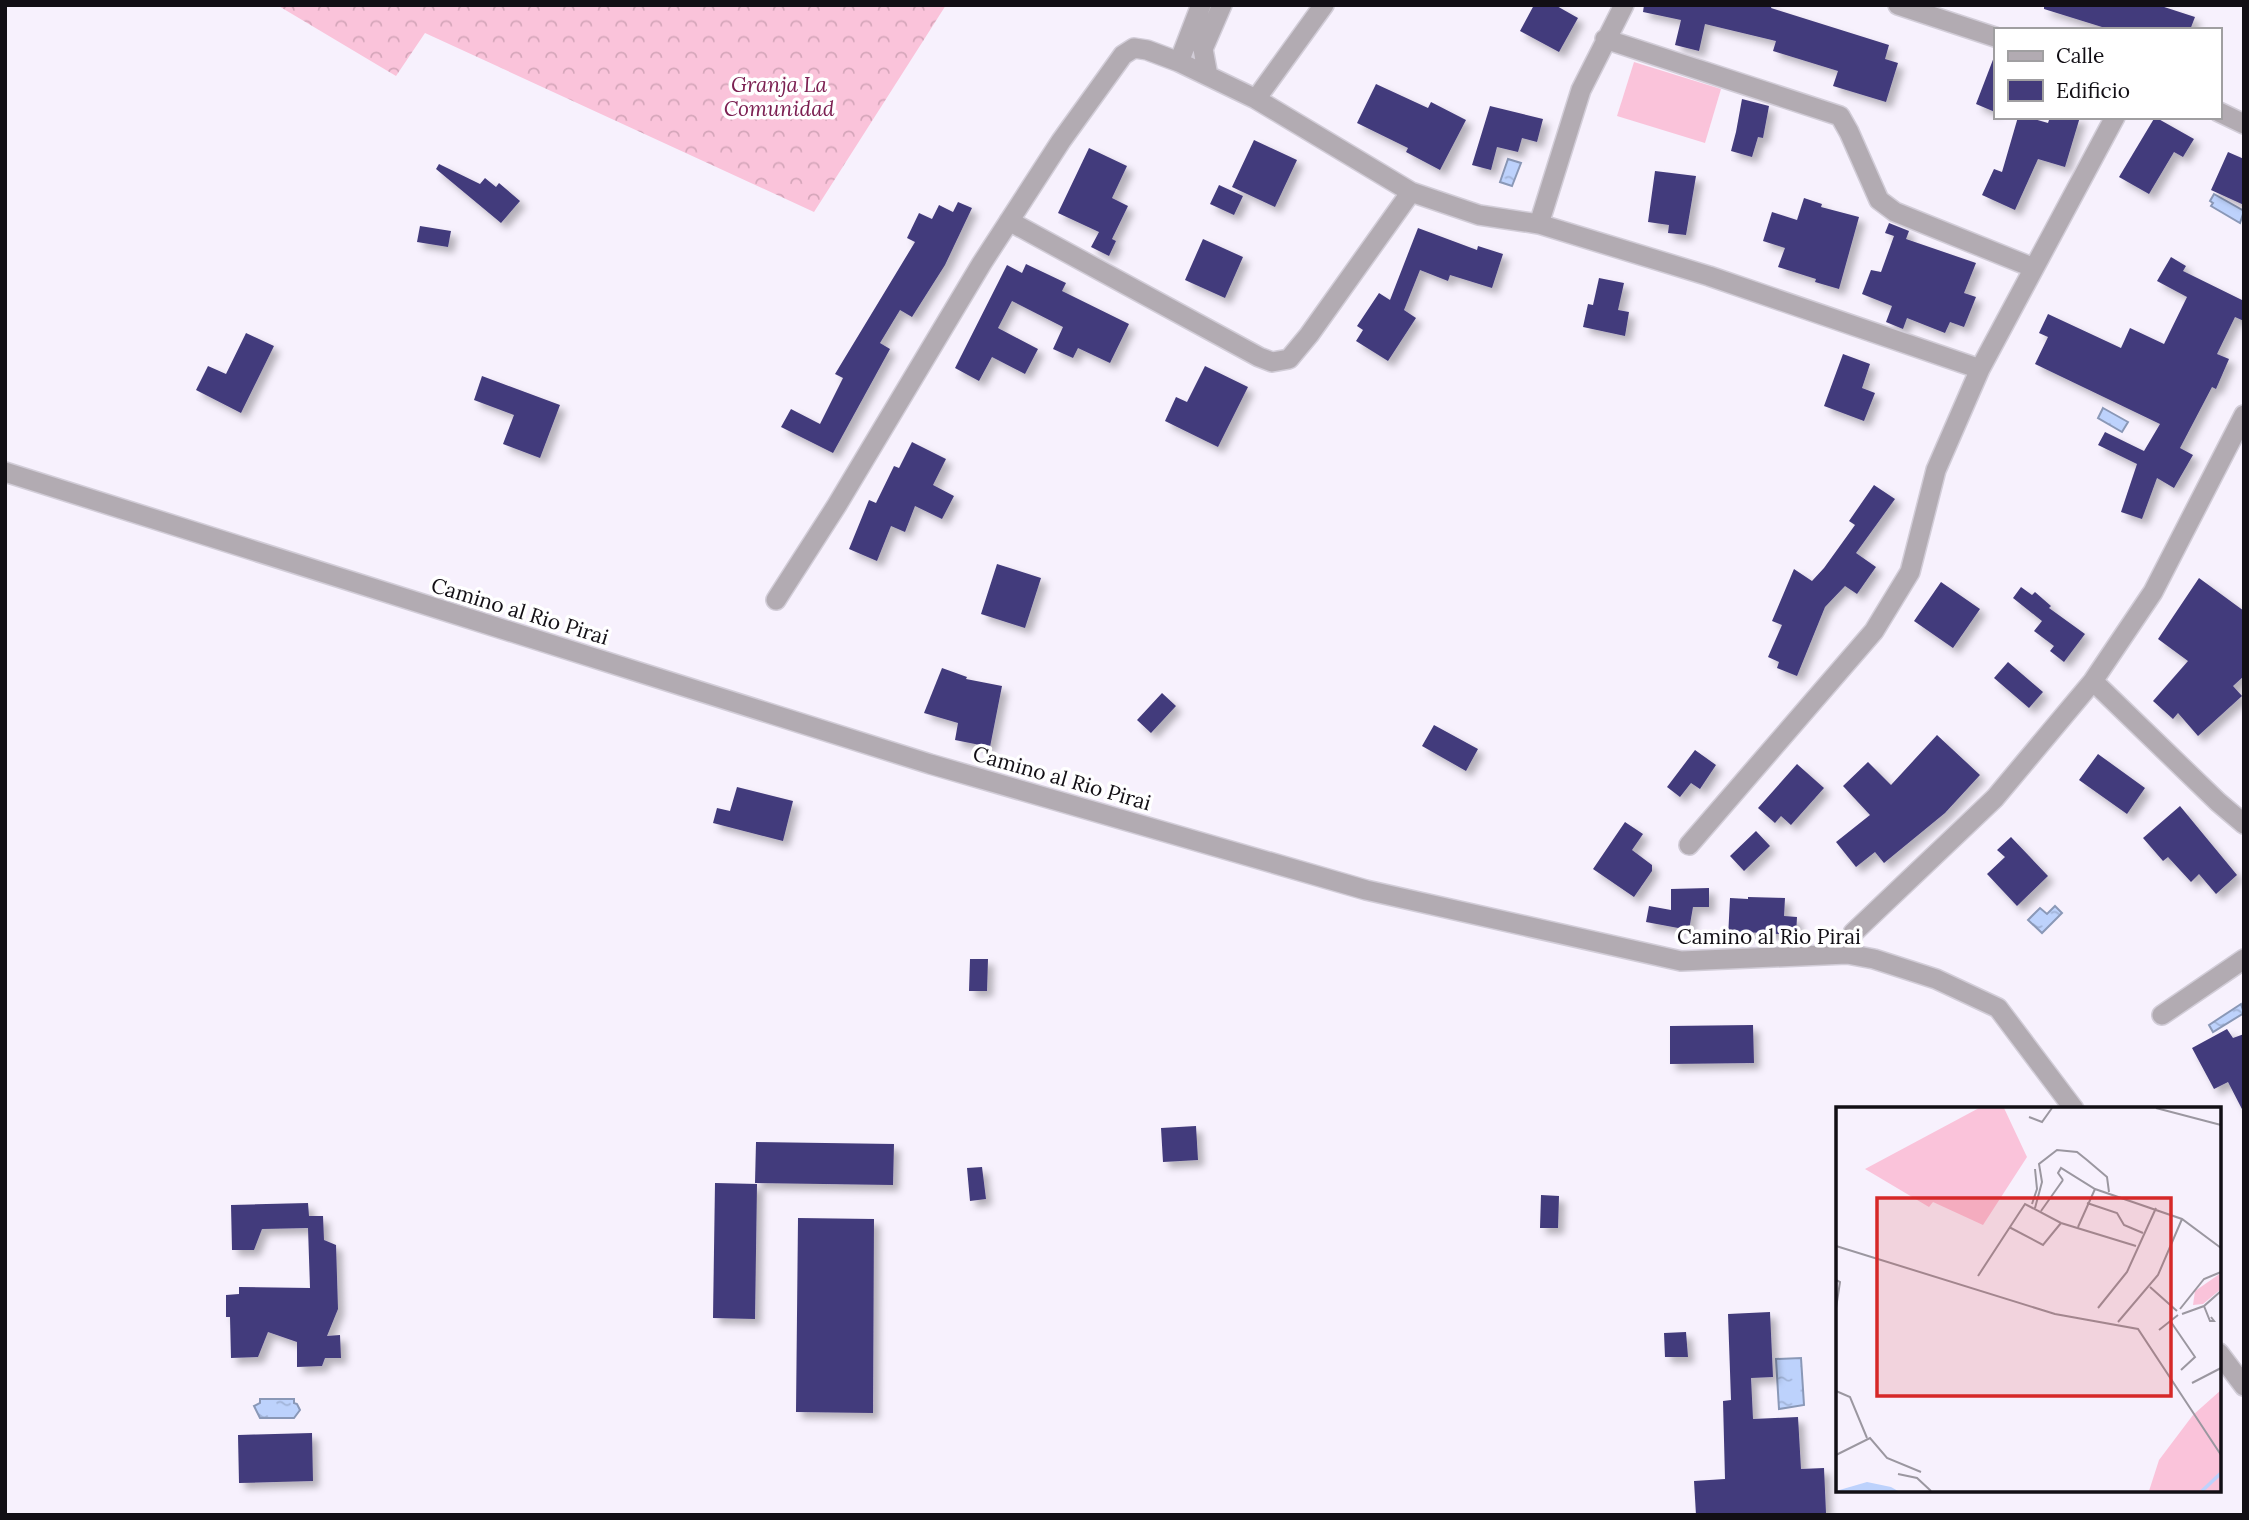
<svg xmlns="http://www.w3.org/2000/svg" width="2249" height="1520" font-family="Lora,serif">
<style>
.forest{fill:url(#forest-crowns)}
.pitch{fill:#fac3da}
.water{fill:url(#water-ripples);stroke:#8a98b7;stroke-width:2}
.building{fill:#433b7b;filter:url(#shadow)}
.lines{fill:none;stroke-linecap:round;stroke-linejoin:round}
.minor-casing{stroke:#d2cdd8;stroke-width:22}
.minor{stroke:#b2abb2;stroke-width:19}
.labels{text-anchor:middle;dominant-baseline:central;stroke-width:7;stroke-linejoin:round;paint-order:stroke}
.park-label{font-size:21px;font-style:italic;fill:#7c2052;stroke:#fff}
.street-label{font-size:21px;fill:#120f15;stroke:#fff}
.inset-river{fill:none;stroke:#bdd2fc;stroke-width:3.5}
.inset-road{fill:none;stroke:#9b97a0;stroke-width:2}
.view{fill:#d62828;fill-opacity:0.15;stroke:#d62828;stroke-width:3.5}
.inset-edge{fill:none;stroke:#120f15;stroke-width:3.5}
</style>
<defs>
<pattern id="forest-crowns" width="20" height="18" patternUnits="userSpaceOnUse" patternTransform="scale(1.75)"><rect width="20" height="18" fill="#fac3da"/><path d="M2 6a3 3 0 1 1 6 0M12 15a3 3 0 1 1 6 0" fill="none" stroke="#d5a6ba"/></pattern>
<pattern id="water-ripples" width="26" height="14" patternUnits="userSpaceOnUse" patternTransform="scale(1.75)"><rect width="26" height="14" fill="#bdd2fc"/><path d="M2 4q2-2 4 0t4 0M15 11q2-2 4 0t4 0" fill="none" stroke="#a1b3d7"/></pattern>
<filter id="shadow"><feDropShadow dx="6" dy="6" stdDeviation="3.5" flood-color="#0004"/></filter>
</defs>
<rect width="100%" height="100%" fill="#f7f1fd"/>
<!-- forest -->
<path class="forest" d="M 277,5 L 946,5 L 814,212 L 425,33 L 396,76 Z"/>
<!-- pitch -->
<path class="pitch" d="M 1634,62 L 1721,89 L 1705,143 L 1617,116 Z"/>
<!-- water -->
<path class="water" d="M 1508,159 L 1521,163 L 1512,186 L 1500,182 Z
M 2214,194 L 2244,211 L 2240,223 L 2211,206 L 2213,203 L 2210,201 Z
M 2103,408 L 2128,422 L 2122,432 L 2098,418 Z
M 2055,906 L 2062,913 L 2042,933 L 2028,920 L 2040,908 L 2047,914 Z
M 2241,1004 L 2244,1013 L 2213,1032 L 2209,1025 Z
M 1801,1358 L 1804,1405 L 1779,1409 L 1776,1359 Z
M 260,1399 L 294,1399 L 294,1403 L 297,1404 L 300,1410 L 294,1418 L 260,1418 L 254,1406 L 260,1403 Z"/>
<!-- building -->
<path class="building" d="M 1534,5 L 1555,5 L 1578,18 L 1559,52 L 1520,31 Z
M 1644,5 L 1772,5 L 1771,8 L 1889,45 L 1885,59 L 1898,63 L 1886,102 L 1833,86 L 1838,71 L 1773,51 L 1776,41 L 1705,24 L 1699,51 L 1675,45 L 1681,20 L 1643,12 Z
M 2044,5 L 2158,5 L 2195,17 L 2190,30 L 2101,30 L 2102,27 L 2044,9 Z
M 1994,57 L 1995,57 L 1995,112 L 1976,104 Z
M 1376,84 L 1428,108 L 1431,102 L 1466,120 L 1440,170 L 1406,152 L 1408,148 L 1357,123 Z
M 1742,99 L 1769,106 L 1763,138 L 1758,137 L 1752,157 L 1731,151 L 1736,132 Z
M 1490,106 L 1543,119 L 1537,142 L 1522,138 L 1518,152 L 1497,147 L 1491,170 L 1472,165 Z
M 2018,117 L 2027,117 L 2048,123 L 2050,117 L 2080,117 L 2065,167 L 2038,159 L 2015,210 L 1982,195 L 1994,169 L 2002,172 Z
M 2155,117 L 2194,139 L 2183,157 L 2174,152 L 2149,194 L 2119,177 Z
M 1254,140 L 1297,160 L 1275,207 L 1232,187 Z
M 1089,148 L 1127,166 L 1112,198 L 1128,206 L 1112,239 L 1116,241 L 1109,256 L 1091,247 L 1099,232 L 1058,213 Z
M 2228,152 L 2244,159 L 2244,205 L 2211,190 Z
M 439,164 L 480,184 L 485,178 L 496,187 L 499,183 L 520,201 L 501,223 L 436,169 Z
M 1655,171 L 1696,176 L 1686,235 L 1668,233 L 1669,225 L 1648,222 Z
M 1219,185 L 1243,196 L 1234,215 L 1210,204 Z
M 1804,198 L 1822,204 L 1821,207 L 1859,217 L 1839,289 L 1815,282 L 1816,279 L 1778,267 L 1785,248 L 1763,241 L 1772,212 L 1797,220 Z
M 958,202 L 972,208 L 945,265 L 912,317 L 900,310 L 880,343 L 890,349 L 833,453 L 781,427 L 791,409 L 820,424 L 843,378 L 835,374 L 915,242 L 907,238 L 919,213 L 932,219 L 939,205 L 953,212 Z
M 1889,223 L 1909,231 L 1906,239 L 1976,263 L 1964,293 L 1976,297 L 1964,327 L 1950,322 L 1945,333 L 1907,318 L 1903,329 L 1886,322 L 1892,306 L 1862,294 L 1871,270 L 1881,272 L 1894,236 L 1885,233 Z
M 420,226 L 451,231 L 448,247 L 417,242 Z
M 1418,228 L 1477,250 L 1478,246 L 1503,254 L 1492,288 L 1450,275 L 1448,281 L 1420,270 L 1404,310 L 1416,318 L 1388,361 L 1356,341 L 1363,330 L 1357,326 L 1379,293 L 1390,300 Z
M 1203,239 L 1243,257 L 1225,298 L 1185,280 Z
M 2171,257 L 2186,266 L 2183,271 L 2244,301 L 2244,321 L 2235,317 L 2217,354 L 2229,359 L 2216,389 L 2212,387 L 2180,448 L 2193,455 L 2174,488 L 2157,478 L 2142,519 L 2121,512 L 2137,464 L 2098,445 L 2105,432 L 2144,451 L 2160,424 L 2035,364 L 2048,337 L 2039,333 L 2048,314 L 2121,348 L 2130,328 L 2164,344 L 2187,297 L 2157,281 Z
M 1026,264 L 1066,283 L 1062,291 L 1129,324 L 1110,363 L 1078,348 L 1073,358 L 1053,349 L 1063,327 L 1012,301 L 998,328 L 1038,349 L 1025,374 L 992,357 L 979,381 L 955,368 L 1007,265 L 1022,273 Z
M 1599,278 L 1624,283 L 1618,310 L 1629,312 L 1625,336 L 1583,327 L 1588,304 L 1593,305 Z
M 246,333 L 274,346 L 241,413 L 196,390 L 208,366 L 226,374 Z
M 1843,354 L 1870,364 L 1862,388 L 1875,393 L 1864,421 L 1824,406 Z
M 1205,366 L 1248,387 L 1218,447 L 1165,421 L 1176,397 L 1187,402 Z
M 482,376 L 560,405 L 540,458 L 503,444 L 514,415 L 474,400 Z
M 912,442 L 946,459 L 933,485 L 954,496 L 942,519 L 915,506 L 905,532 L 891,526 L 877,561 L 849,549 L 869,500 L 876,503 L 894,466 L 899,468 Z
M 1874,485 L 1895,499 L 1856,553 L 1876,567 L 1857,594 L 1845,586 L 1825,607 L 1797,676 L 1777,668 L 1779,662 L 1768,657 L 1782,625 L 1772,621 L 1794,569 L 1812,581 L 1824,568 L 1855,525 L 1849,521 Z
M 997,564 L 1041,578 L 1025,628 L 981,614 Z
M 2199,578 L 2244,611 L 2244,676 L 2233,686 L 2242,696 L 2198,736 L 2178,713 L 2173,719 L 2153,701 L 2188,661 L 2158,639 Z
M 1941,582 L 1980,609 L 1953,648 L 1914,621 Z
M 2021,587 L 2032,595 L 2035,592 L 2051,606 L 2049,608 L 2085,634 L 2064,662 L 2050,651 L 2054,646 L 2034,631 L 2042,621 L 2013,598 Z
M 2008,662 L 2043,692 L 2029,708 L 1994,678 Z
M 942,668 L 967,677 L 966,679 L 1002,686 L 990,747 L 955,740 L 958,723 L 924,713 Z
M 1162,693 L 1176,706 L 1151,733 L 1137,720 Z
M 1434,725 L 1478,749 L 1466,771 L 1422,746 Z
M 1937,735 L 1980,775 L 1945,813 L 1884,863 L 1875,852 L 1856,867 L 1836,842 L 1870,815 L 1843,786 L 1868,762 L 1891,785 Z
M 1695,750 L 1716,765 L 1700,789 L 1691,783 L 1680,797 L 1667,787 Z
M 2098,754 L 2145,788 L 2127,814 L 2079,780 Z
M 1797,764 L 1824,788 L 1791,825 L 1781,816 L 1775,823 L 1758,808 Z
M 737,787 L 793,801 L 783,841 L 713,823 L 717,808 L 730,811 Z
M 2180,806 L 2237,875 L 2216,894 L 2199,874 L 2191,882 L 2168,857 L 2163,861 L 2143,838 Z
M 1625,822 L 1643,834 L 1632,850 L 1652,865 L 1652,871 L 1634,897 L 1593,869 Z
M 1756,831 L 1770,846 L 1744,871 L 1730,856 Z
M 2011,837 L 2048,876 L 2017,906 L 1987,874 L 2005,857 L 1997,850 Z
M 1709,888 L 1709,907 L 1693,907 L 1689,930 L 1646,922 L 1649,906 L 1671,910 L 1671,889 Z
M 1748,897 L 1785,898 L 1784,916 L 1797,917 L 1796,935 L 1745,932 L 1744,938 L 1728,938 L 1730,898 L 1748,899 Z
M 970,959 L 988,959 L 987,991 L 969,991 Z
M 1753,1025 L 1754,1063 L 1670,1064 L 1670,1026 Z
M 2227,1029 L 2233,1038 L 2244,1034 L 2244,1113 L 2228,1082 L 2214,1089 L 2192,1048 Z
M 1196,1126 L 1198,1160 L 1163,1162 L 1161,1128 Z
M 756,1142 L 894,1144 L 893,1185 L 755,1183 Z
M 982,1167 L 986,1199 L 970,1201 L 967,1168 Z
M 715,1183 L 757,1184 L 755,1319 L 713,1318 Z
M 1541,1195 L 1559,1196 L 1558,1228 L 1540,1228 Z
M 308,1203 L 309,1216 L 323,1216 L 324,1240 L 336,1245 L 338,1309 L 327,1336 L 340,1335 L 341,1358 L 325,1358 L 322,1366 L 297,1367 L 297,1342 L 268,1332 L 258,1357 L 231,1358 L 230,1317 L 226,1317 L 226,1295 L 239,1294 L 239,1287 L 310,1288 L 308,1228 L 262,1229 L 254,1250 L 232,1250 L 231,1205 Z
M 798,1218 L 874,1219 L 873,1413 L 796,1412 Z
M 1770,1312 L 1773,1377 L 1751,1378 L 1753,1419 L 1798,1417 L 1801,1469 L 1824,1468 L 1826,1513 L 1696,1515 L 1694,1481 L 1725,1479 L 1723,1401 L 1731,1400 L 1728,1314 Z
M 1686,1332 L 1688,1357 L 1665,1357 L 1664,1333 Z
M 312,1433 L 313,1481 L 239,1483 L 238,1435 Z"/>
<g class="lines">
<defs>
<path id="minor" d="M 1898,5 L 1995,37
M 1605,39 L 1840,116 L 1849,132 L 1879,200 L 1895,212 L 2034,268
M 1179,62 L 1201,5
M 1208,76 L 1203,49 L 1222,5
M 1256,99 L 1324,5
M 2219,112 L 2244,124
M 1009,221 L 1259,357 L 1272,362 L 1289,359 L 1309,335 L 1411,192
M 1539,224 L 1581,90 L 1624,5
M 5,472 L 930,764 L 1366,890 L 1681,961 L 1847,954 L 1874,959 L 1936,979 L 1998,1008 L 2074,1109
M 776,600 L 837,505 L 982,263 L 1061,141 L 1123,55 L 1134,48 L 1147,50 L 1179,62 L 1256,99 L 1411,192 L 1479,215 L 1539,224 L 1709,276 L 1980,369
M 2093,681 L 2218,802 L 2244,824
M 1689,845 L 1874,631 L 1910,572 L 1936,470 L 1980,369 L 2115,117
M 1847,954 L 1853,933 L 1995,798 L 2093,681 L 2153,592 L 2244,415
M 2162,1015 L 2244,959
M 2219,1353 L 2244,1386"/>
</defs>
<!-- minor casing -->
<use href="#minor" class="minor-casing"/>
<!-- minor -->
<use href="#minor" class="minor"/>
</g>
<g class="labels">
<!-- park labels -->
<g class="park-label">
<text x="779" y="84">Granja La<tspan x="779" dy="24">Comunidad</tspan></text>
</g>
<!-- street labels -->
<g class="street-label">
<text transform="translate(520 611) rotate(17)">Camino al Rio Pirai</text>
<text transform="translate(1062 778) rotate(16)">Camino al Rio Pirai</text>
<text x="1769" y="936">Camino al Rio Pirai</text>
</g>
</g>
<!-- overview -->
<g transform="translate(1836 1107)">
<rect width="385" height="385" fill="#f7f1fd"/>
<path d="M 385,166 L 385,182 L 367,197 L 357,198 L 359,184 Z" fill="#fac3da"/>
<path d="M 143,1 L 168,1 L 191,50 L 147,118 L 97,95 L 93,100 L 29,62 ZM 385,283 L 385,384 L 313,384 L 323,353 L 357,308 Z" fill="#fac3da"/>
<path d="M 31,375 L 55,380 L 62,384 L 0,384 Z" fill="#bdd2fc"/>
<path class="inset-river" d="M 366,384 L 385,366"/>
<path class="inset-road" d="M 320,1 L 385,18M 193,10 L 206,15 L 216,1M 227,73 L 222,66 L 225,61 L 259,82 L 346,112 L 385,141M 251,96 L 281,106 L 288,118 L 307,126M 196,97 L 201,82 L 199,62M 199,101 L 206,75 L 203,57 L 221,43 L 241,45 L 251,53 L 271,70 L 273,85M 205,104 L 227,73M 173,120 L 207,138 L 225,116M 242,120 L 259,82M 0,139 L 219,207 L 302,222 L 385,348M 142,169 L 189,97 L 225,116 L 300,139M 0,173 L 4,175 L 0,201M 314,180 L 341,204M 368,199 L 374,214 L 378,214 L 375,210M 262,201 L 291,165 L 320,101M 344,202 L 368,172 L 385,165M 346,207 L 368,199 L 385,184M 282,215 L 322,168 L 346,112M 335,215 L 359,250 L 345,263M 323,223 L 342,208M 356,276 L 385,261M 0,284 L 14,290 L 31,331M 0,348 L 34,331 L 51,351 L 85,365M 62,367 L 81,371 L 95,384"/>
<path class="view" d="M 41,91 L 335,91 L 335,289 L 41,289 Z"/>
<rect width="385" height="385" class="inset-edge"/>
</g>
<!-- border -->
<rect width="2249" height="1520" fill="none" stroke="#120f15" stroke-width="14"/>
<!-- legend -->
<rect x="1994" y="28" width="228" height="91" fill="#ffffff" stroke="#a09fa1" stroke-width="2"/>
<rect x="2008" y="51" width="35" height="10" fill="#b2abb2" stroke="#a09fa1" stroke-width="2"/>
<text x="2056" y="63" font-size="21" fill="#120f15">Calle</text>
<rect x="2008" y="80" width="35" height="21" fill="#433b7b" stroke="#a09fa1" stroke-width="2"/>
<text x="2056" y="98" font-size="21" fill="#120f15">Edificio</text>
</svg>
